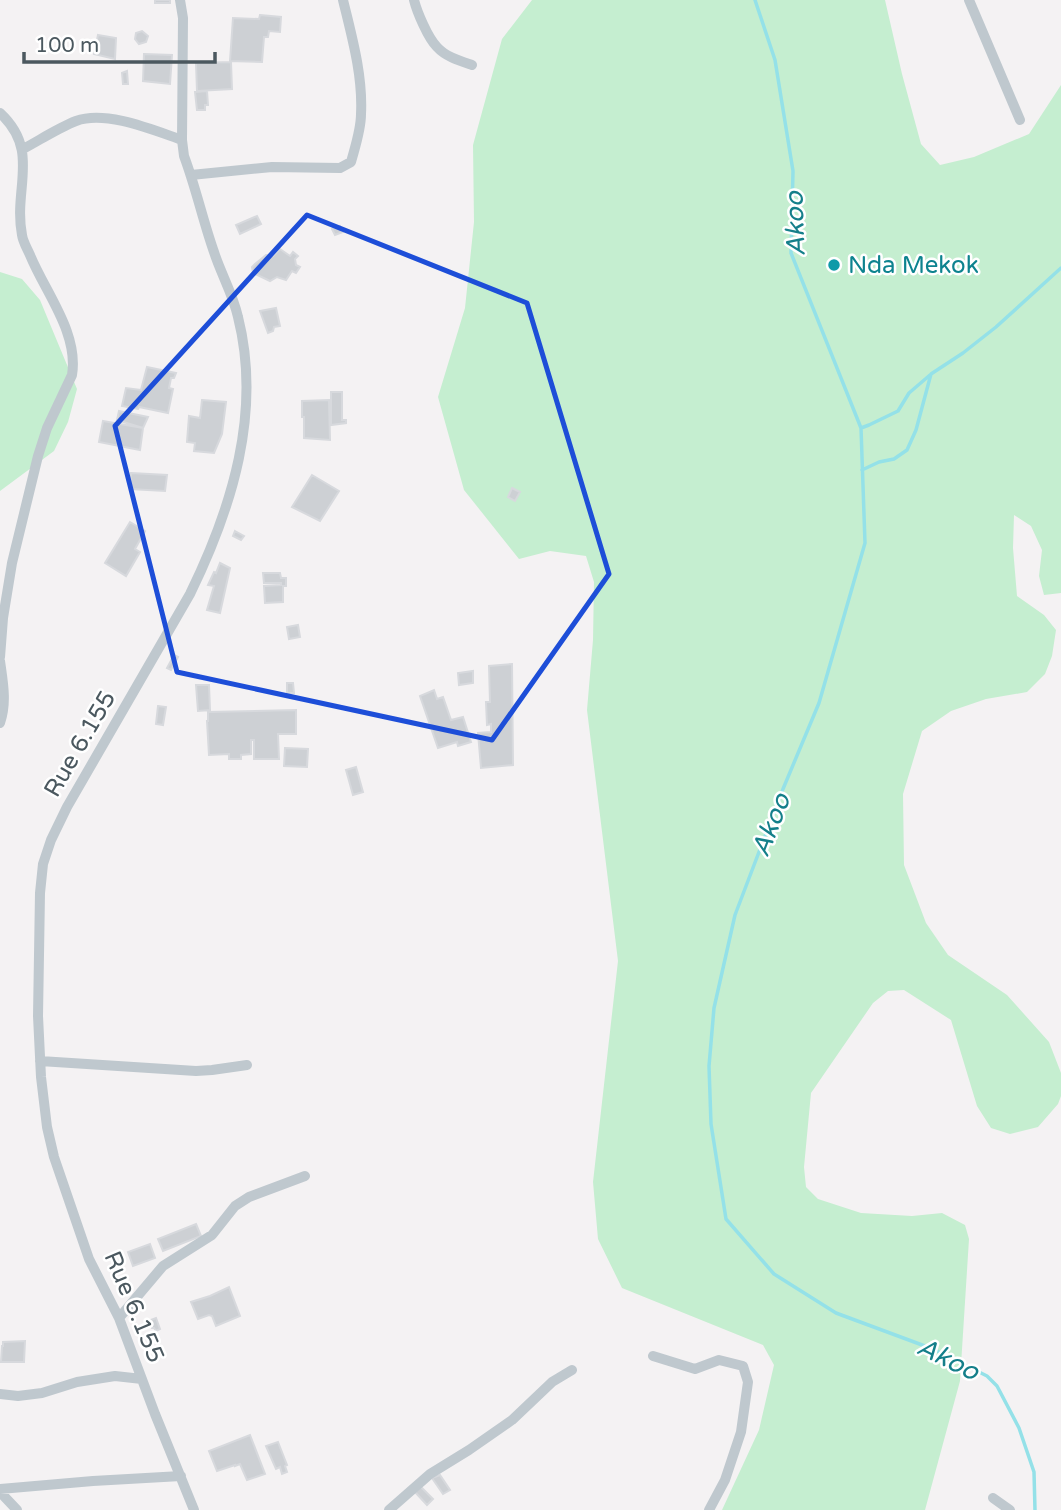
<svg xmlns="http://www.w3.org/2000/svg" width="1061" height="1510" font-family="'Varela Round',sans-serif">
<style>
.green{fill:#c5eed0}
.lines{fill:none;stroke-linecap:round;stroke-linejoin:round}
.stream{stroke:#94e1e8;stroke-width:3.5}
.building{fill:#cdd0d4;stroke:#d7d9dd;stroke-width:2}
.minor{stroke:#bfc8ce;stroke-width:10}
.marked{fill:none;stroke:#1d4ed8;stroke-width:5;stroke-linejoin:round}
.culture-dot{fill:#0f9aa8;stroke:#fff;stroke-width:2.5}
.labels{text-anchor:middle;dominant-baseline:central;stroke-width:5;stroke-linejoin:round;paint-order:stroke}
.culture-label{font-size:24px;fill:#0d838f;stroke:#fff;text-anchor:start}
.street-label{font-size:24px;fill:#4b585f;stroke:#fff}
.water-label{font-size:26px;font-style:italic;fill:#147f8a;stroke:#fff}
</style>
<rect width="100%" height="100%" fill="#f4f2f3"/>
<!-- green -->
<path class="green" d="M 532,0 L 885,0 L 902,74 L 921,144 L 940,165 L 974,157 L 1029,134 L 1061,85 L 1061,593 L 1044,595 L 1039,576 L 1042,550 L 1031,526 L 1014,515 L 1013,548 L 1017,596 L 1044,615 L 1056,630 L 1052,656 L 1045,674 L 1027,692 L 986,699 L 951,711 L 922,731 L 903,794 L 904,865 L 926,923 L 948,955 L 1007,995 L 1049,1042 L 1061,1073 L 1061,1096 L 1058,1104 L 1038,1127 L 1010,1134 L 991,1128 L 977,1106 L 951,1020 L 904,990 L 888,991 L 873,1003 L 811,1093 L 804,1167 L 806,1187 L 818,1199 L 861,1213 L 912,1216 L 942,1213 L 965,1225 L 969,1239 L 960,1381 L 925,1510 L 722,1510 L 759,1430 L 774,1365 L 763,1345 L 622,1288 L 598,1239 L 593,1182 L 618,961 L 587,710 L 593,640 L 594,582 L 586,556 L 550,551 L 519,559 L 464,490 L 438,397 L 465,308 L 474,222 L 473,145 L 502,39 Z
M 0,272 L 22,279 L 40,300 L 77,389 L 68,422 L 54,451 L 0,491 Z"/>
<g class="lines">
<!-- stream -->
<path class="stream" d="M 755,0 L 775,60 L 793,171 L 791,253 L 861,428 L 865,543 L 819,703 L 783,789 L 735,915 L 714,1008 L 709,1066 L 711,1124 L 726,1219 L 774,1274 L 836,1313 L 933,1349 L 987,1376 L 997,1386 L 1019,1428 L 1034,1472 L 1035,1510
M 861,428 L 869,425 L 898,411 L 909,393 L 930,375
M 862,470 L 879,462 L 894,459 L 907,450 L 916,430 L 931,374 L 963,353 L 996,327 L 1061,268"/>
</g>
<!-- building -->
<path class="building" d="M 155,0 L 170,0 L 170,3 L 155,3 Z
M 260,15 L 281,17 L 280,32 L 269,31 L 268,37 L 264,37 L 262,62 L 230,61 L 233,18 L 259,19 Z
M 142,31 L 148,36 L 146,42 L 139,44 L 135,39 L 136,33 Z
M 98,35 L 116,38 L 115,59 L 94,54 Z
M 144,54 L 172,55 L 170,84 L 143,81 Z
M 231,62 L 232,89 L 197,91 L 196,63 Z
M 127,71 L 128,84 L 123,84 L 122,73 Z
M 207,91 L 208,105 L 205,105 L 205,110 L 197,110 L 195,92 Z
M 257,216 L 261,224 L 240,234 L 236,225 Z
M 340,226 L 343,232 L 335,235 L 332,229 Z
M 280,249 L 290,256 L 293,252 L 298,256 L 295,259 L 296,265 L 300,267 L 296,273 L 292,271 L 286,280 L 277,277 L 270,281 L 253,273 L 252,267 L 255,264 L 266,255 L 273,256 Z
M 276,308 L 280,326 L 274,327 L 273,331 L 268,333 L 260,311 Z
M 147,367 L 176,373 L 174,378 L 171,378 L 169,388 L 173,389 L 168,413 L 139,407 L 138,409 L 122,406 L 126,388 L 141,390 Z
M 331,392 L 342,392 L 342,420 L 346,420 L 346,423 L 331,425 Z
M 202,400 L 226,402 L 222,434 L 214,453 L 194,451 L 195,443 L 187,442 L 189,416 L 200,418 Z
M 329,400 L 330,440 L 304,438 L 304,417 L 302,417 L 302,401 Z
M 119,411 L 148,417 L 143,428 L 117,420 Z
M 103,421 L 143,428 L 140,450 L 99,442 Z
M 131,473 L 167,475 L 165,491 L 130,489 Z
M 312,475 L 339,491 L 320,521 L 292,507 Z
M 512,488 L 520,492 L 515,501 L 508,497 Z
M 130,522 L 145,531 L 135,549 L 140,552 L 126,576 L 105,563 Z
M 235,531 L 244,536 L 241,540 L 233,536 Z
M 220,563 L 230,568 L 220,613 L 207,610 L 214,586 L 208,585 L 214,572 L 216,573 Z
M 263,573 L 280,573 L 281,578 L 286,578 L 286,586 L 283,586 L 283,602 L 265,603 L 264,586 L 281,585 L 281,583 L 264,583 Z
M 298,625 L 300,637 L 289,639 L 287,627 Z
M 174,655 L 178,657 L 171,670 L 167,668 Z
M 512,664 L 513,765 L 481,768 L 478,733 L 491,732 L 491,724 L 487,725 L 486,702 L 490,702 L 489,666 Z
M 473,671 L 473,683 L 459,685 L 458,673 Z
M 287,683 L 293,683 L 294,693 L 287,693 Z
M 196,685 L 209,685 L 210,710 L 198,711 Z
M 434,690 L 437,699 L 443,697 L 451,720 L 463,717 L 471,742 L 458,746 L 457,742 L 438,748 L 420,696 Z
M 158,706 L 166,707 L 163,725 L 156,724 Z
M 296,710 L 296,734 L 278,734 L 279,759 L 254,759 L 254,740 L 251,740 L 251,754 L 241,755 L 241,759 L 229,759 L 229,754 L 209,755 L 207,721 L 208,721 L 208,712 Z
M 285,748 L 308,749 L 307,767 L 284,766 Z
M 356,767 L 363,792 L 353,795 L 346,770 Z
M 196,1224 L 201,1236 L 163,1251 L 158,1239 Z
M 150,1244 L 155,1258 L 133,1266 L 128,1252 Z
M 229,1287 L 240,1316 L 216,1326 L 212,1316 L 209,1315 L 198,1319 L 191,1302 L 210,1296 Z
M 156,1318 L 160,1329 L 156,1331 L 154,1328 L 152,1328 L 151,1320 Z
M 25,1341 L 24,1362 L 1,1362 L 2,1346 L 3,1346 L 3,1342 Z
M 250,1435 L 265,1474 L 247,1480 L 240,1464 L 235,1466 L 235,1465 L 217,1471 L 209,1451 Z
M 278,1442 L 287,1465 L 285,1466 L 287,1472 L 282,1474 L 280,1467 L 276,1469 L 266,1446 Z
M 440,1475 L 450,1490 L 443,1494 L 432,1478 Z
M 421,1487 L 433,1499 L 427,1505 L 415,1492 Z"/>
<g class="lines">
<!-- minor -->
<path class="minor" d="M 180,0 L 183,18 L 182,140 L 184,156 C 196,188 203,221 214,252 C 221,274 233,294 238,317 C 262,412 232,508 190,594 L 67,807 L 51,840 L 43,864 L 40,893 L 38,1016 L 41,1077 L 47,1127 L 54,1157 L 89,1259 L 119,1318 L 155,1414 L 194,1510
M 414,0 C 417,12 428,38 437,47 C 446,57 460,61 472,65
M 969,0 L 1020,120
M 0,113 C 41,151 13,188 22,235 C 23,242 27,248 30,255 C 45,292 79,333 72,375 L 47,428 L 38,456 L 12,563 L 3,618 L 0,657
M 23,149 C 40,140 58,128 76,121 C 106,110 153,130 182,140
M 191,175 L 272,167 L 340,168 L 351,162 C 355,147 361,130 361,114 C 363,76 352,37 343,0
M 0,661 C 3,683 7,702 0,723
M 40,1061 L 196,1071 L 212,1070 L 247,1065
M 119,1318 L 163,1266 L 212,1235 L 235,1206 L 249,1197 L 305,1176
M 653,1356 L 695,1369 L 719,1360 L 743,1366 L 748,1382 L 741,1432 L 725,1480 L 709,1510
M 0,1394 L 18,1396 L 42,1393 L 77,1382 L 115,1376 L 142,1379
M 0,1489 L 93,1481 L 181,1476
M 0,1492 L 17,1510
M 993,1498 L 1010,1510
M 389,1510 L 430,1474 L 469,1450 L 512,1420 L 552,1382 L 572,1370"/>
</g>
<!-- marked area -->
<path class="marked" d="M 307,215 L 527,303 L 609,574 L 492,740 L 177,672 L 115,426 Z"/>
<!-- markers -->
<circle class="culture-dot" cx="834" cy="265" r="7"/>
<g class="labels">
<!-- culture labels -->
<g class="culture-label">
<text x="848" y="265">Nda Mekok</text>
</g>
<!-- street labels -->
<g class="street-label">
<text transform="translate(80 744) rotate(-60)">Rue 6.155</text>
<text transform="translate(134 1307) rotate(67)">Rue 6.155</text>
</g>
<!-- water labels -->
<g class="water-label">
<text transform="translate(795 224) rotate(-92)">Akoo</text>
<text transform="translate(771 825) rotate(-69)">Akoo</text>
<text transform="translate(948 1359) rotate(26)">Akoo</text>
</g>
</g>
<!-- scale -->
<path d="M24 52v10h191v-10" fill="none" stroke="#4b585f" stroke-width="3.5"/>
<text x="35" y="52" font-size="21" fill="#4b585f" stroke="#ffffff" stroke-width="5" paint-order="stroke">100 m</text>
</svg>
